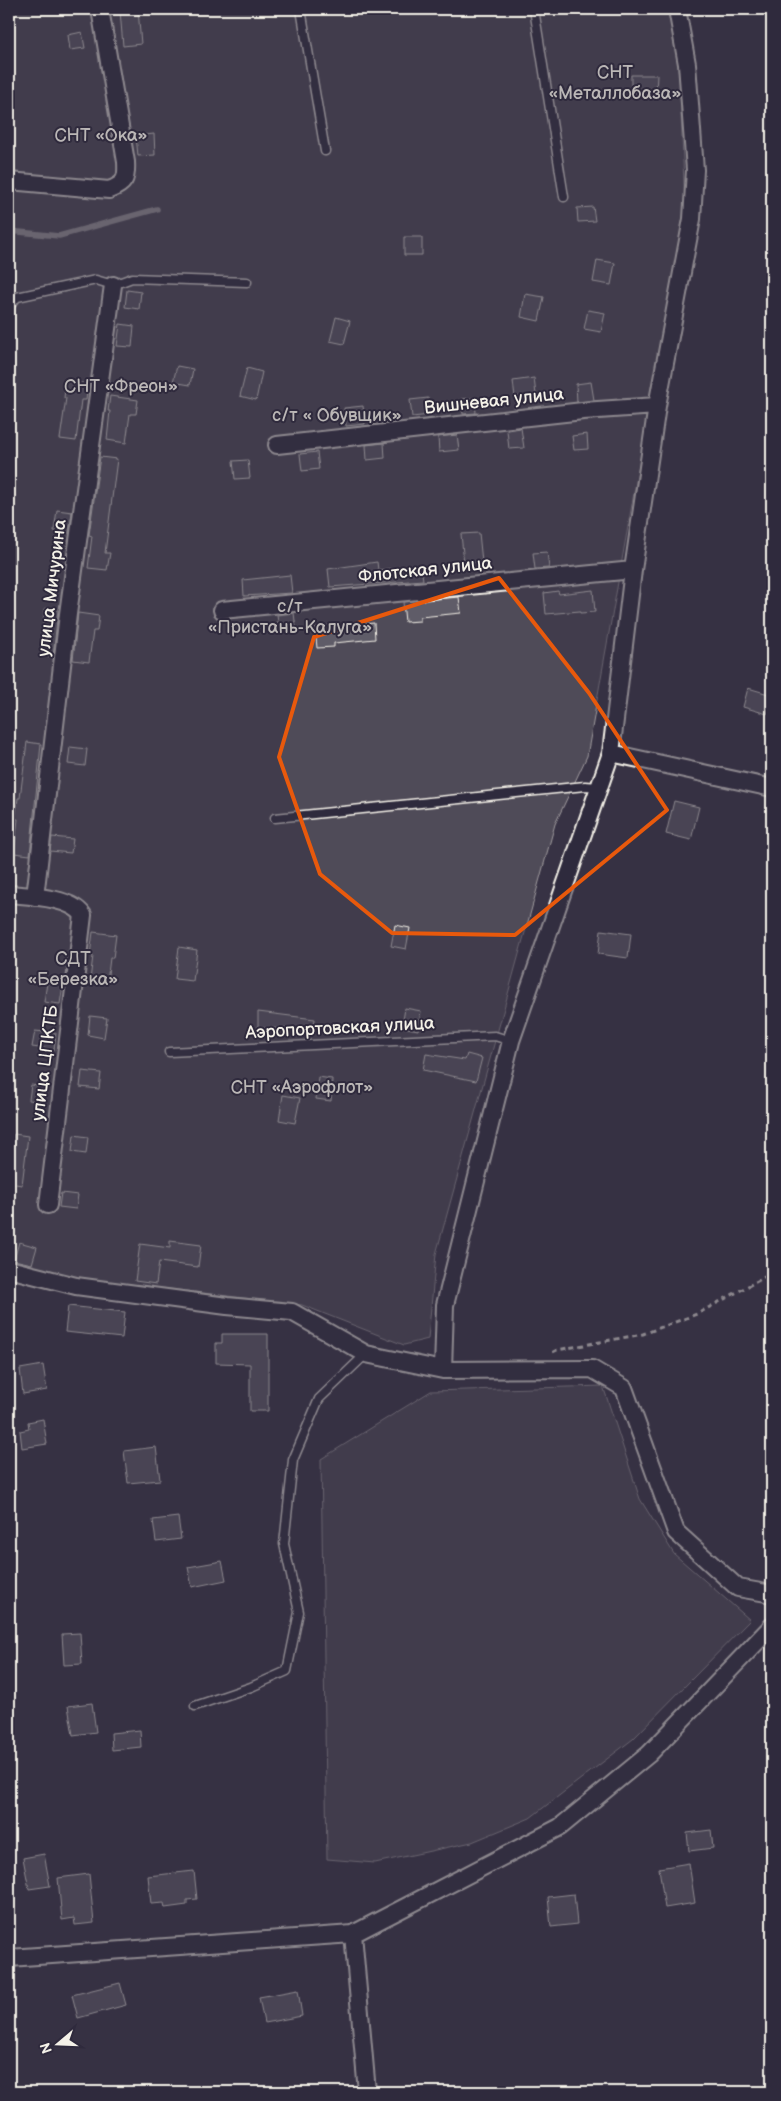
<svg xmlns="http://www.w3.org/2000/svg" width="781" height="2101" font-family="'Balsamiq Sans',sans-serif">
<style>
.green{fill:#504b59;stroke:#a29ea0}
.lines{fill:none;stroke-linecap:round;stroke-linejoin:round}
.stream{stroke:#a6a2a4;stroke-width:5.5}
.building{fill:#5f5c67;stroke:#f4f1e8}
.service-casing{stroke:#f4f1e8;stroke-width:11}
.minor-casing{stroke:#f4f1e8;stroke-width:20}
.path{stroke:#f4f1e8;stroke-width:3;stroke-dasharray:5 4;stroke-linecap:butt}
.service{stroke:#2f2a3d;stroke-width:8}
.minor{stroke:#2f2a3d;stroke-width:16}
.marked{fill:none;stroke:#e8590c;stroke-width:4;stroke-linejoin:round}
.labels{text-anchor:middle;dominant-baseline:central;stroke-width:4;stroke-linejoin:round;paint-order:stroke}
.park-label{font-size:18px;fill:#bbb7b6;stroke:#2f2a3d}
.street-label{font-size:18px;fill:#f4f1e8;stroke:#2f2a3d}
</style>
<rect width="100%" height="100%" fill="#373244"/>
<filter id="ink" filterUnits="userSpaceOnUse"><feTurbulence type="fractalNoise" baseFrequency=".02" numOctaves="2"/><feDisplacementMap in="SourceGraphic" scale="10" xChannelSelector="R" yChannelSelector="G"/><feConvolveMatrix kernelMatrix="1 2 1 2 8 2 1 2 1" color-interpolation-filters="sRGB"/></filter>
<g filter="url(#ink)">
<!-- green -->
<path class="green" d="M 9,9 L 670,9 L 679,68 L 685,207 L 587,756 L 555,824 L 436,1254 L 428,1339 L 404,1345 L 302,1305 L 63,1276 L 9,1263 Z
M 603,1386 L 640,1499 L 674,1554 L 750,1620 L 633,1739 L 530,1818 L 472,1842 L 375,1863 L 327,1859 L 321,1459 L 431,1391 Z"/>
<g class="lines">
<!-- stream -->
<path class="stream" d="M 9,231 L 59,236 L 157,209"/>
</g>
<!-- building -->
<path class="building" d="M 138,10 L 141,44 L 123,46 L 120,11 Z
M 82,32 L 85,48 L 70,50 L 68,35 Z
M 631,75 L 657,75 L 656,93 L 631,92 Z
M 154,134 L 155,155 L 138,156 L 136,136 Z
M 593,207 L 595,221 L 578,222 L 577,208 Z
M 404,237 L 422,237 L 422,255 L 404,255 Z
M 597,260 L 615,263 L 611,285 L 593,282 Z
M 127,290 L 141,292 L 139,309 L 125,307 Z
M 525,294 L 544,297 L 539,321 L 521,317 Z
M 588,310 L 605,313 L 601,332 L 584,329 Z
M 336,317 L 350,321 L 344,344 L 330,341 Z
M 120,324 L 134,326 L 132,347 L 117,346 Z
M 177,366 L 193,369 L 190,385 L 173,382 Z
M 247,368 L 262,372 L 256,400 L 240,396 Z
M 534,378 L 536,395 L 515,397 L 513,381 Z
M 66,381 L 88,384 L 86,400 L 81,400 L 76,441 L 60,439 L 66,398 L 64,398 Z
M 591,382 L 594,400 L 577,402 L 576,384 Z
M 110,396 L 138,400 L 136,414 L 130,414 L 126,443 L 107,440 L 110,411 L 108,411 Z
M 428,398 L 430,415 L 412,417 L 410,400 Z
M 475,398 L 476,413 L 463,414 L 461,399 Z
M 363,406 L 365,424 L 346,426 L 344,408 Z
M 521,428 L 524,448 L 509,449 L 507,430 Z
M 587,434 L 588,449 L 574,450 L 572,436 Z
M 457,435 L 459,450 L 439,452 L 438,437 Z
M 384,443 L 385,458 L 367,460 L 366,445 Z
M 317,452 L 319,469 L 302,471 L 300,454 Z
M 100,457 L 117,459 L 105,553 L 110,553 L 107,570 L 88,568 L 92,536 L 89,535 Z
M 248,460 L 250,478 L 235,479 L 233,461 Z
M 57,510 L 72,512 L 69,533 L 54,531 Z
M 479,533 L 482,562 L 464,563 L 461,534 Z
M 547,552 L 549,568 L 535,569 L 533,553 Z
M 377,562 L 378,570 L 421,566 L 423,580 L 330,587 L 328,569 Z
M 290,575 L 292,593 L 244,596 L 243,580 Z
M 593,590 L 595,612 L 580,613 L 580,611 L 546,614 L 544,593 L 558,591 L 559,594 Z
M 459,597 L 461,613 L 420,617 L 420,621 L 405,622 L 403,602 Z
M 45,608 L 58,610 L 53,657 L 42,656 L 46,624 L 43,624 Z
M 78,613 L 99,616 L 97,631 L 93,631 L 89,662 L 73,660 Z
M 294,613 L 296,629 L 279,631 L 277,615 Z
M 374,623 L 375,639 L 334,643 L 334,647 L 317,648 L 315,627 L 332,625 L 332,627 Z
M 748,688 L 772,695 L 767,714 L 743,707 Z
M 27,742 L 41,744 L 30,855 L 14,853 L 18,819 L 15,819 L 18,798 L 20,798 Z
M 70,747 L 87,749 L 85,766 L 68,764 Z
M 674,801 L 699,807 L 691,840 L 666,834 Z
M 52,837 L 73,839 L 71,853 L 50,851 Z
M 395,925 L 410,928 L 406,949 L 391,946 Z
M 601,930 L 631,934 L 628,958 L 598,954 Z
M 93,932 L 116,935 L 113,958 L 110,958 L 107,982 L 90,980 L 93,956 L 90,955 Z
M 179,947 L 197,950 L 193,981 L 175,979 Z
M 47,983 L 63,985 L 60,1004 L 44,1002 Z
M 405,1008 L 421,1011 L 418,1030 L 402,1027 Z
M 258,1012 L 315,1019 L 314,1029 L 258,1028 Z
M 90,1016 L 107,1018 L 104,1038 L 88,1035 Z
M 35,1031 L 56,1033 L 54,1050 L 32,1047 Z
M 426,1054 L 465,1060 L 467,1054 L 482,1058 L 476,1081 L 423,1070 Z
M 82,1071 L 101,1073 L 99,1089 L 80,1087 Z
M 318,1077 L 332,1079 L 331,1101 L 316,1099 Z
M 31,1085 L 46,1087 L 44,1102 L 29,1100 Z
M 283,1095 L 300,1098 L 295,1123 L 279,1120 Z
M 14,1134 L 28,1136 L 22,1185 L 9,1183 L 9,1167 Z
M 74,1135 L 88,1137 L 86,1154 L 72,1152 Z
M 61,1193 L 78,1195 L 76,1209 L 59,1207 Z
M 170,1241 L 201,1245 L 198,1267 L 159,1262 L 156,1284 L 135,1281 L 140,1244 L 170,1248 Z
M 19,1242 L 37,1247 L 32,1264 L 14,1260 Z
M 68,1306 L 125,1312 L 122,1338 L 65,1332 Z
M 222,1334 L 268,1334 L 268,1411 L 250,1411 L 250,1364 L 216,1363 L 216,1343 L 222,1343 Z
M 43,1365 L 47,1390 L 23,1394 L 20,1369 Z
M 43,1419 L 47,1444 L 22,1448 L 20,1431 L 29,1429 L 28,1422 Z
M 156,1447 L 160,1480 L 128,1483 L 124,1451 Z
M 178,1517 L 181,1539 L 156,1542 L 153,1520 Z
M 222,1561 L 226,1580 L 192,1587 L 188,1567 Z
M 80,1633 L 82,1664 L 64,1665 L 62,1634 Z
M 92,1703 L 96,1732 L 73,1735 L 68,1706 Z
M 140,1730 L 141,1747 L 112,1750 L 111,1733 Z
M 711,1830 L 713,1848 L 689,1851 L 687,1833 Z
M 44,1854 L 50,1886 L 29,1889 L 23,1858 Z
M 689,1863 L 695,1903 L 665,1908 L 659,1868 Z
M 194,1871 L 197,1899 L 187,1900 L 187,1905 L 165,1908 L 164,1903 L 151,1904 L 148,1876 Z
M 89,1874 L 94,1923 L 75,1925 L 74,1918 L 62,1920 L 58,1878 Z
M 574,1894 L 577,1924 L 551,1927 L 548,1897 Z
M 120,1983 L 126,2005 L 78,2018 L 72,1995 Z
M 298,1990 L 302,2016 L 264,2023 L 259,1997 Z"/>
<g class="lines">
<defs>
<path id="service" d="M 301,9 L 325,151
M 534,9 L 564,197
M 9,307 L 17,297 L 96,280 L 113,285 L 132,278 L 247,282
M 275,818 L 585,786 L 599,787
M 169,1052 L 495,1036 L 511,1041
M 195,1706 L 251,1687 L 287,1671 L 299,1612 L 284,1544 L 293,1460 L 319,1399 L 366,1354"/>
<path id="minor" d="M 9,181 L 109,190 C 125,184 127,179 126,162 L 100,9
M 277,445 L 583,411 L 657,406
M 222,610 L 633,570
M 611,753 L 772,788
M 9,894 C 29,896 71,897 83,915 L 48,1205
M 35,897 L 68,614 L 113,285
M 9,1269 L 76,1286 L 227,1306 L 292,1312 L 366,1354 L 443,1370 L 592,1369 L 624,1388 L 676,1532 L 738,1588 L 772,1594
M 443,1370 L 445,1305 L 511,1041 L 611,753 L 633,570 L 657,406 L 692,219 L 695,170 L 687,64 L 677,9
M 353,1934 L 367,2092
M 9,1958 L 353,1934 L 560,1827 L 649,1754 L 772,1626"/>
</defs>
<!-- service casing -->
<use href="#service" class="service-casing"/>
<!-- minor casing -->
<use href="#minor" class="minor-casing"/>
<!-- path -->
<path class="path" d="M 553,1352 L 557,1350 L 643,1334 L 697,1314 L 772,1273"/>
<!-- service -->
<use href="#service" class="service"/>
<!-- minor -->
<use href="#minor" class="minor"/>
</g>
</g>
<!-- marked area -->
<path d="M0 0H781V2101H0ZM 499,578 L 589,693 L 667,810 L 515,935 L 392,933 L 320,874 L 279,757 L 314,637 Z" fill="#373244" fill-opacity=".55" fill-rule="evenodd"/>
<path class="marked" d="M 499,578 L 589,693 L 667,810 L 515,935 L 392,933 L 320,874 L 279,757 L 314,637 Z"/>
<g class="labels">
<!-- park labels -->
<g class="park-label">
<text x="615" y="72">СНТ<tspan x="615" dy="21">«Металлобаза»</tspan></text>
<text x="101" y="135">СНТ «Ока»</text>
<text x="121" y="386">СНТ «Фреон»</text>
<text x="337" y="415">с/т « Обувщик»</text>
<text x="290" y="606">с/т<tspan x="290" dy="21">«Пристань-Калуга»</tspan></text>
<text x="73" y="958">СДТ<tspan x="73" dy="21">«Березка»</tspan></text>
<text x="302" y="1087">СНТ «Аэрофлот»</text>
</g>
<!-- street labels -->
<g class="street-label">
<text transform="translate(494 401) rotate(-6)">Вишневая улица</text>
<text transform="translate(425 570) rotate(-6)">Флотская улица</text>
<text transform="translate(52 588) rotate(-83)">улица Мичурина</text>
<text transform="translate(340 1028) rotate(-3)">Аэропортовская улица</text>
<text transform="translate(45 1063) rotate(-83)">улица ЦПКТБ</text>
</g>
</g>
<!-- margin -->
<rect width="781" height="2101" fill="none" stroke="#2f2a3d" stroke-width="30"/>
<rect x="15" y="15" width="751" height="2071" fill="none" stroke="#f4f1e8" stroke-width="2" filter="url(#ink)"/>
<!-- north arrow -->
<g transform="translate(58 2044) rotate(251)" stroke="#2f2a3d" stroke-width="4" paint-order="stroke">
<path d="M0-4L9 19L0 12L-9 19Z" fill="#f4f1e8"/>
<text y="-8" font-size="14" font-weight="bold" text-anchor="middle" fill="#f4f1e8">N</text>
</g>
</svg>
